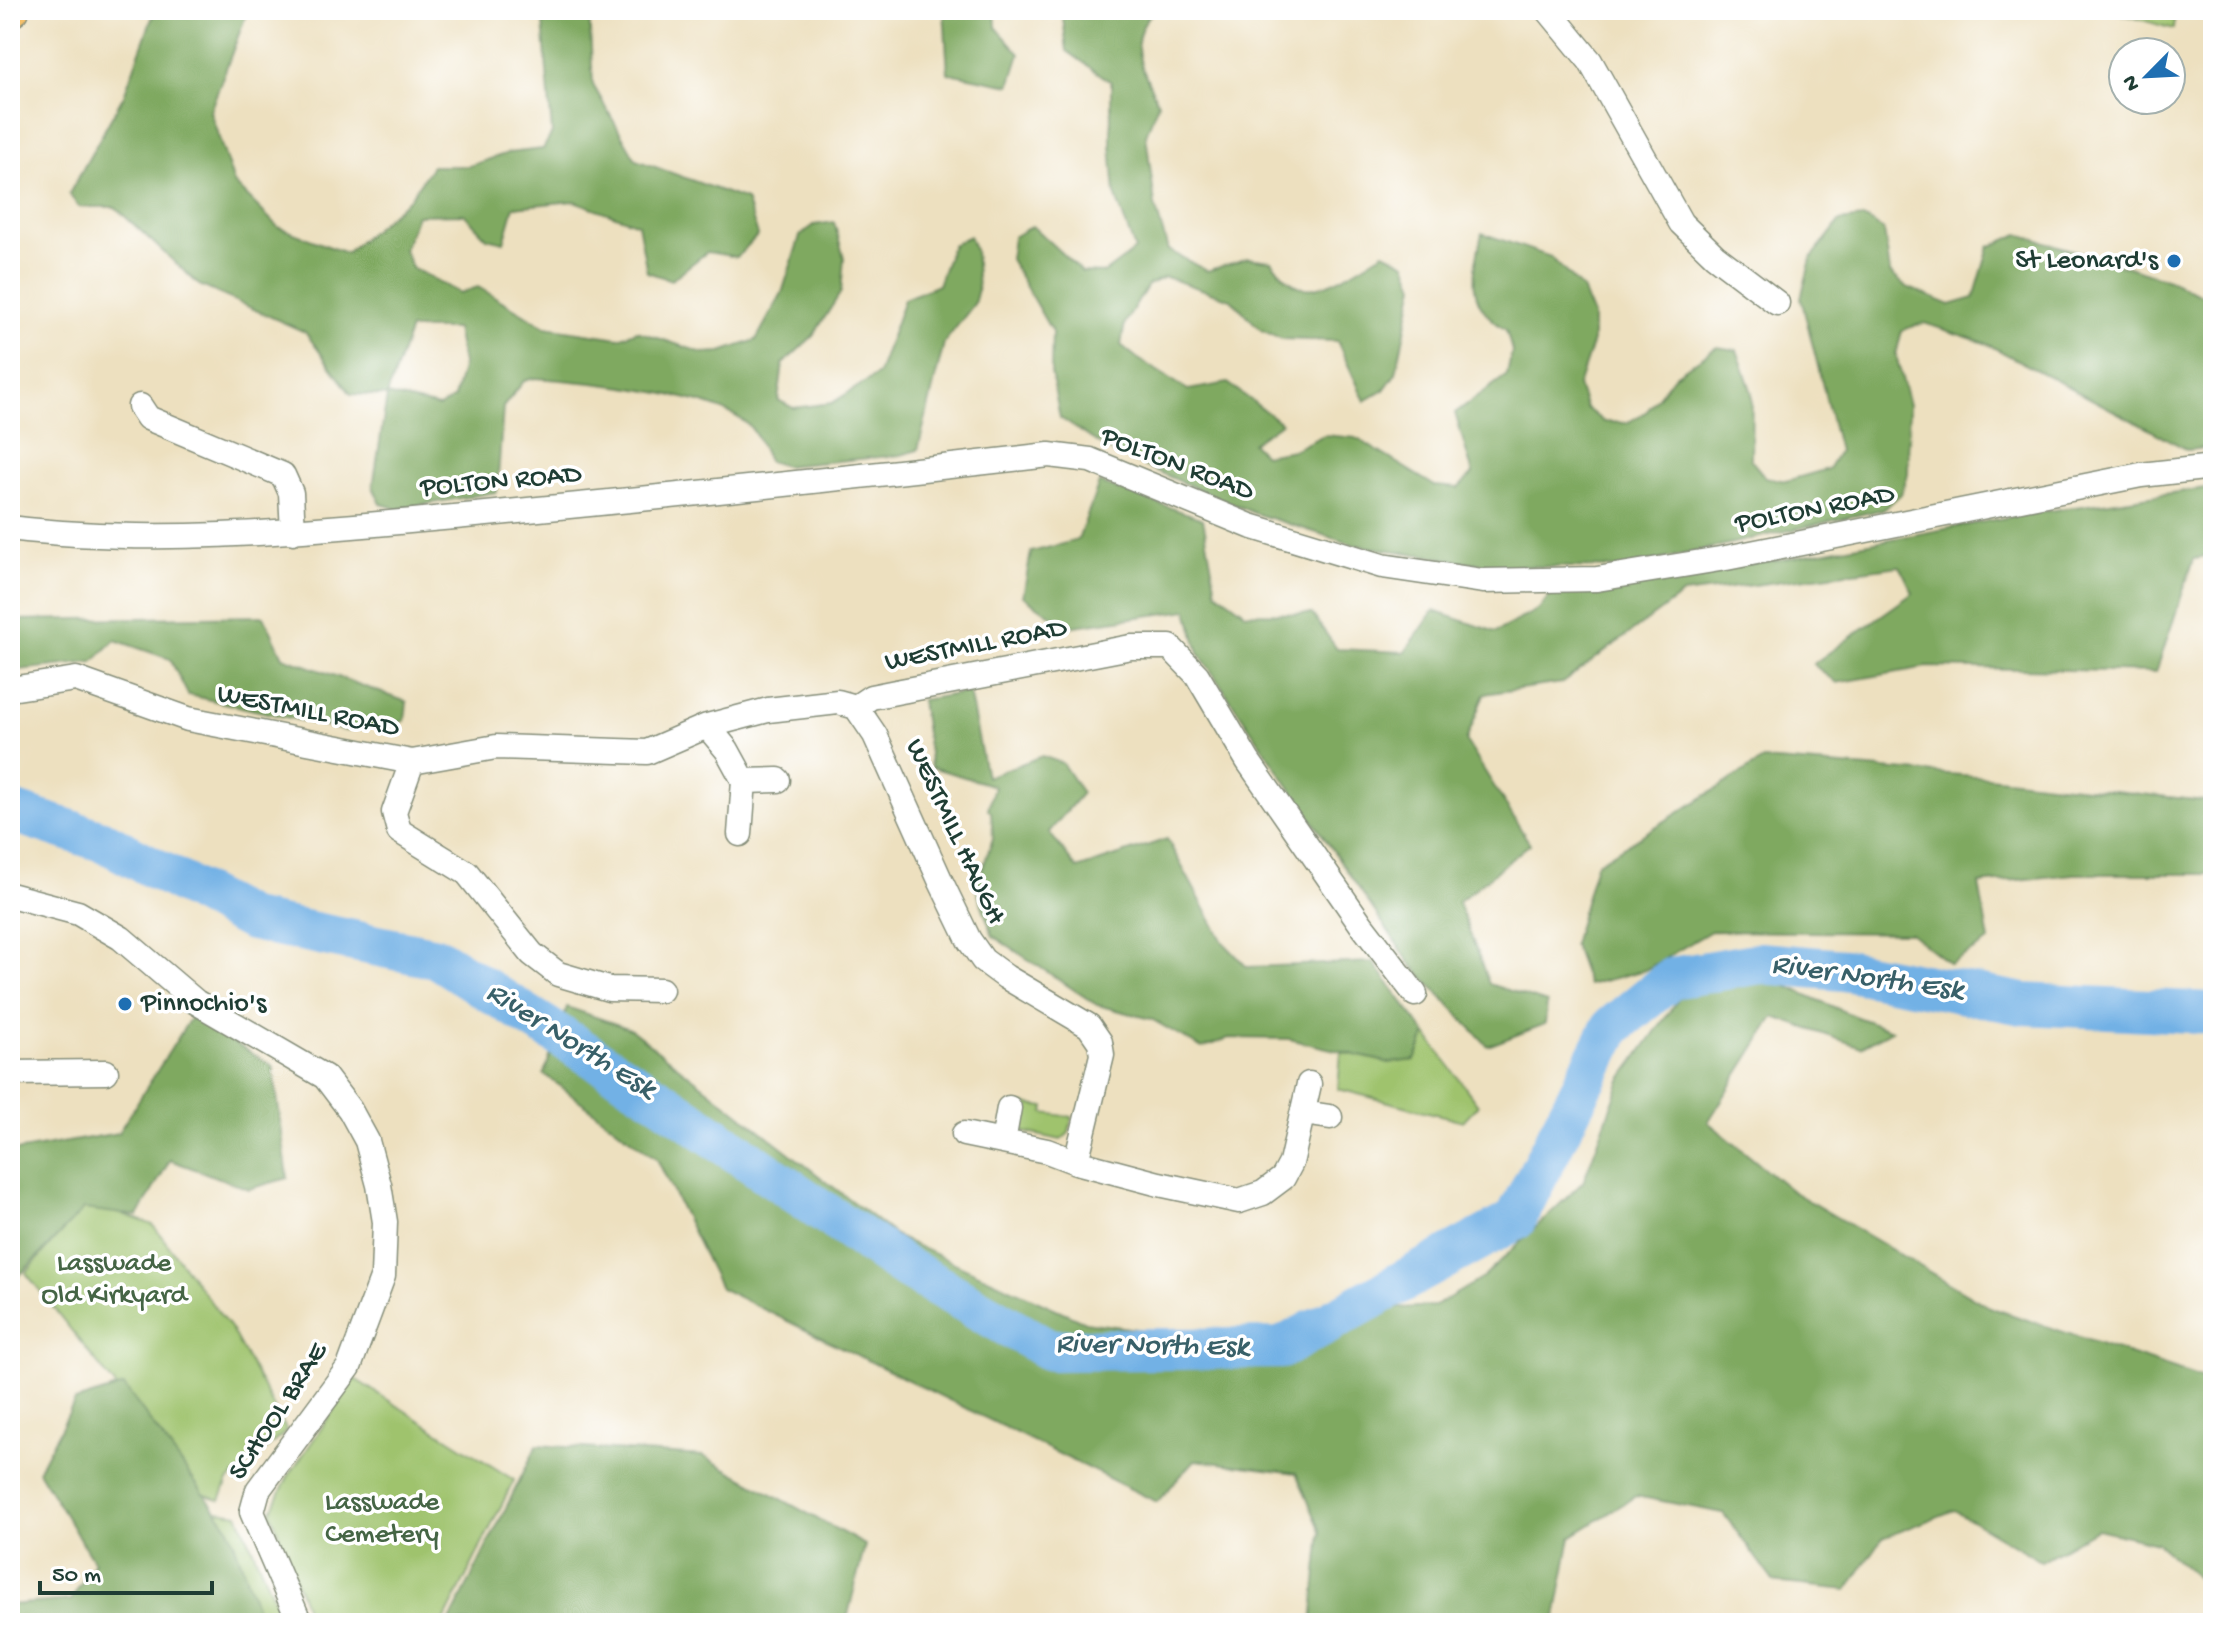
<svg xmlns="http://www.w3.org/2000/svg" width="2223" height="1633" font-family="'Gochi Hand',sans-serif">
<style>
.green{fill:#9fc36d;stroke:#5f8050;stroke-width:2}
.forest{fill:#7fa960;stroke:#4f734a;stroke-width:2;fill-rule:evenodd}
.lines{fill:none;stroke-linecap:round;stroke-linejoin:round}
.river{stroke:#72b1e5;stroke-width:42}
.minor-casing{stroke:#868e7a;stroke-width:27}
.major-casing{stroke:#868e7a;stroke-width:33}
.minor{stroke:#fff;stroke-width:24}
.major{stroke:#f6c06b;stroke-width:30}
.poi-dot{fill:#1f6fb2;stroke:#fff;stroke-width:3}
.labels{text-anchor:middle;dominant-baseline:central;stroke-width:7;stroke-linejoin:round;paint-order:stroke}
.poi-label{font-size:28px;fill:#1f3d34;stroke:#fff;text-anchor:end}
.street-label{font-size:28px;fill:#1f3d34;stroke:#fff}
.park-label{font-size:28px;fill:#456545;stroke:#fff}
.water-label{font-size:30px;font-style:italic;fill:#386069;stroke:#fff}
</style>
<rect width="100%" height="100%" fill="#fff"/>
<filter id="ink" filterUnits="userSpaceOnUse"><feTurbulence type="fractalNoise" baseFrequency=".0125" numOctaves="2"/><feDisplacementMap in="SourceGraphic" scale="16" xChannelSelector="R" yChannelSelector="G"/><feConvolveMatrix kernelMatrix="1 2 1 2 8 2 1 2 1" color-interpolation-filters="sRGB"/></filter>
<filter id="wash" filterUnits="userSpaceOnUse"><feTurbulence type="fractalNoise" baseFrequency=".006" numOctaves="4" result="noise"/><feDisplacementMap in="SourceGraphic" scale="32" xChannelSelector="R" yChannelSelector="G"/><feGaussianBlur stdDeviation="1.8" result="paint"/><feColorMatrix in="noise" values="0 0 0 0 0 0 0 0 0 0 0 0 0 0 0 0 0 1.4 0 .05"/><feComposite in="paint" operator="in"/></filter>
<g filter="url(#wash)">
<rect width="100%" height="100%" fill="#ede0bf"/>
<!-- green -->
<path class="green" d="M 2107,10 L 2176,10 L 2174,29 Z
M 1426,1034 L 1478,1105 L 1463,1121 L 1338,1089 L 1341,1052 L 1390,1063 L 1415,1060 Z
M 1023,1104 L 1045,1107 L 1044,1113 L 1072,1117 L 1069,1133 L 1061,1140 L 1024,1132 L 1019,1125 Z
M 87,1201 L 153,1225 L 231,1329 L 287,1431 L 228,1481 L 220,1500 L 200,1493 L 26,1273 Z
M 355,1379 L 514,1480 L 443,1623 L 311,1623 L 271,1512 L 288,1477 Z
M 211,1510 L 238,1514 L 284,1623 L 238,1623 Z"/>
<!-- forest -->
<path class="forest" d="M 155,10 L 248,10 L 210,111 L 234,183 L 278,227 L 346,253 L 409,199 L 432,166 L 469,166 L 508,153 L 543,149 L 552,133 L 542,10 L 589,10 L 593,85 L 636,160 L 746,200 L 758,235 L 737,257 L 707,252 L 671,280 L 647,272 L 638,224 L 574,201 L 514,207 L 504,242 L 487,238 L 464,214 L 417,215 L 404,250 L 412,268 L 460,293 L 478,287 L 546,327 L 619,338 L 637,331 L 703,353 L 721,352 L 756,340 L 782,293 L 800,236 L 814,225 L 834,222 L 844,258 L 841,292 L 813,336 L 783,364 L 778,400 L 793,408 L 832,403 L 878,374 L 904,299 L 938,285 L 952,245 L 969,236 L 975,251 L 978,289 L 974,304 L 944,343 L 918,450 L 901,455 L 785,466 L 768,461 C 763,451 758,436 751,428 C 721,393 581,381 535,378 L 524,381 L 503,407 L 497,492 L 398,509 L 381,504 L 373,487 L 387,396 L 351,394 L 305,332 L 199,285 L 115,207 L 79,207 L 69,194 L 124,95 ZM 410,329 L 456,329 L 463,364 L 454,398 L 439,407 L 387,395 Z
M 944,10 L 995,10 L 996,27 L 1020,54 L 1010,85 L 948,73 Z
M 1062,10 L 1155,10 C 1123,40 1143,69 1158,103 L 1146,135 L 1155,205 L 1168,250 L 1207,271 L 1248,258 L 1271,261 C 1281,273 1290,285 1305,288 C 1324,293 1367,262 1384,252 L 1406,263 L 1415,285 L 1396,373 L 1384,390 L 1365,401 L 1337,341 L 1282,339 L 1261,330 L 1231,299 L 1165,277 L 1148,285 L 1125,323 L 1121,345 L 1137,358 L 1188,390 L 1228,383 L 1281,423 L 1252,443 L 1264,455 L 1293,450 L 1324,435 L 1356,438 L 1435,486 L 1458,488 L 1473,474 L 1455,413 L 1507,375 L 1512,351 L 1506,330 C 1464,303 1473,276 1482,233 L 1551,257 L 1582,289 L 1593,316 L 1593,341 L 1578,386 L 1586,408 L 1604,422 L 1627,423 L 1647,411 L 1675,375 L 1717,347 L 1737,350 L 1752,393 L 1751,460 L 1765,477 L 1786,481 L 1828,469 L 1839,451 L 1801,298 L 1811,259 L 1840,221 L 1863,218 L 1884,230 L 1890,273 L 1907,287 L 1950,305 L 1974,298 L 1989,247 L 2019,234 L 2164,278 L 2213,300 L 2213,447 L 2188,450 L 1985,343 L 1924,323 L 1902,330 L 1896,355 L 1909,405 L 1908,474 L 1901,494 L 1884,509 L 1623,568 L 1496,566 L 1355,545 L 1254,513 L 1112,452 L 1060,418 L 1051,373 L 1052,332 L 1010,259 L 1013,237 L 1032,226 L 1082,272 L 1104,273 L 1135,250 L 1115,194 L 1111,145 L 1111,82 L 1067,51 Z
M 1099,483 L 1203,519 L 1216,591 L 1246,613 L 1312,614 L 1337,649 L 1405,652 L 1434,611 L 1496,632 L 1539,609 L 1552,592 L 1784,559 L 2020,515 L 2213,487 L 2213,556 L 2194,559 L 2156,672 L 1927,667 L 1836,683 L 1813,664 L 1913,593 L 1900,566 L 1683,594 L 1562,683 L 1484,694 L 1466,741 L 1530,844 L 1458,902 L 1489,984 L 1547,1003 L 1545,1024 L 1488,1046 L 1410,963 L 1289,786 L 1199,653 L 1188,610 L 1068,627 L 1023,596 L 1031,552 L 1078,540 Z
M 264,616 L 283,657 L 407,702 L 405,721 L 347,731 L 188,695 L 170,659 L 115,640 L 93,662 L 10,671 L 10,620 Z
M 969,692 L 986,777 L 1042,756 L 1062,763 L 1082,793 L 1049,832 L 1077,869 L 1167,839 L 1223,942 L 1247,967 L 1373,962 L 1426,1034 L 1415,1060 L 1390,1063 L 1289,1039 L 1229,1038 L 1202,1048 L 1151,1019 L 1097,1005 L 993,936 L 976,888 L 993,838 L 991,812 L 988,809 L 994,786 L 931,767 L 921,700 Z
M 1763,760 L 1988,777 L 2213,802 L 2213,874 L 2074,874 L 1979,884 L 1989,941 L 1950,964 L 1910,933 L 1711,931 L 1645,970 L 1588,985 L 1573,944 L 1596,864 Z
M 1764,976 L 1854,1016 L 1892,1030 L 1861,1047 L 1774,1017 L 1708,1122 L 1792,1191 L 1989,1307 L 2213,1382 L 2213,1603 L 2197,1578 L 2157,1543 L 2097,1529 L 2041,1561 L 1954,1510 L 1883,1538 L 1847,1590 L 1774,1582 L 1723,1513 L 1636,1496 L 1571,1537 L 1555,1623 L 1312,1623 L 1321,1531 L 1296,1473 L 1195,1460 L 1157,1502 L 720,1288 L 657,1159 L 544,1074 L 567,1007 L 630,1029 L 899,1238 L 1085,1322 L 1313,1353 L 1382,1309 L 1435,1306 L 1484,1277 L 1583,1182 L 1621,1080 L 1680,997 Z
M 191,1017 L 273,1066 L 288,1178 L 249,1189 L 170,1160 L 138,1216 L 84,1209 L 18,1277 L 10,1278 L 10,1152 L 118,1133 Z
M 124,1386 L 229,1528 L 262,1623 L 10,1623 L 10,1605 L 71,1600 L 94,1562 L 38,1471 L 75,1401 Z
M 537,1445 L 703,1456 L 865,1545 L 846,1623 L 449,1623 Z
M 1141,1612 L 1241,1623 L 1137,1623 Z"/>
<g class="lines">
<!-- river -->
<path class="river" d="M 10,811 L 105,842 L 251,920 L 437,958 L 661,1100 L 901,1265 L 1050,1350 L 1281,1348 L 1515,1220 L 1612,1027 L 1672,978 L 1760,963 L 1844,970 L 2023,1004 L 2213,1013"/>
</g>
</g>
<g filter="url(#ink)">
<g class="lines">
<defs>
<path id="minor" d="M 1548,10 L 1590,61 L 1681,223 L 1715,256 L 1777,303
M 140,406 L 148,418 L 283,475 L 291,493 L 293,532
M 10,528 C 165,547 321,529 476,515 C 667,497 858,477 1049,455 L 1090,460 L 1250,526 L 1382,566 L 1483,581 L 1597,579 L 1726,558 L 2141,475 L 2213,467
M 10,689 L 76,679 L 188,719 L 412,762 L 496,747 L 647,752 L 707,726 L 768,710 L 838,702 L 856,707 L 871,697 L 896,692 L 1131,647 L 1170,647 L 1197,675 L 1248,761 L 1361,924 L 1415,994
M 856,707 L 875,735 L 941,882 L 969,940 L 983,960 L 1006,977 L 1089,1026 L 1100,1042 L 1102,1055 L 1076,1162
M 707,726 L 727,750 L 744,781 L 740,834
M 412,762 L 394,812 L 399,831 L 467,873 L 532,954 L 558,974 L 609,989 L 661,990
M 744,781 L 778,780
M 10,895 L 78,913 L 121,938 L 196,1002 L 325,1077 L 350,1110 L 367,1141 L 379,1185 L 385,1222 L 383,1276 L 349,1367 L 258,1490 L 252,1512 L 300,1623
M 10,1073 L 106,1072
M 1303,1113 L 1330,1117
M 964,1134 L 1047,1151 L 1076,1162 L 1159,1184 L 1239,1201 L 1263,1193 L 1283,1178 L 1291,1163 L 1309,1084
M 1003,1142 L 1009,1108"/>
<path id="major" d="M 10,13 L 14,10"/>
</defs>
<!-- minor casing -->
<use href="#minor" class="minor-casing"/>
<!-- major casing -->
<use href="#major" class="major-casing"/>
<!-- minor -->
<use href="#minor" class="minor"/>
<!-- major -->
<use href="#major" class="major"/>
</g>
</g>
<!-- markers -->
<g class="poi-dot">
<circle cx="2174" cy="261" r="8"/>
<circle cx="125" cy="1004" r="8"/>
</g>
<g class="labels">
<!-- poi labels -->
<g class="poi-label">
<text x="2158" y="261">St Leonard's</text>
<text x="141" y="1004" text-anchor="start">Pinnochio's</text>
</g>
<!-- street labels -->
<g class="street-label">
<text transform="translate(1177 465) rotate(21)">POLTON ROAD</text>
<text transform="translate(501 482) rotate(-5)">POLTON ROAD</text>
<text transform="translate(1815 510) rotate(-11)">POLTON ROAD</text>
<text transform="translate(976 646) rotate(-11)">WESTMILL ROAD</text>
<text transform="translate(308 712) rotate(11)">WESTMILL ROAD</text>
<text transform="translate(954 832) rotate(65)">WESTMILL HAUGH</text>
<text transform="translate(279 1412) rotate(-57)">SCHOOL BRAE</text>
</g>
<!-- park labels -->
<g class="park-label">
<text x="114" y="1264">Lasswade<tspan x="114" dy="32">Old Kirkyard</tspan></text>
<text x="382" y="1503">Lasswade<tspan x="382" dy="32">Cemetery</tspan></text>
</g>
<!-- water labels -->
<g class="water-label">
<text transform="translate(1867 979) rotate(8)">River North Esk</text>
<text transform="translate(570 1042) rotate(32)">River North Esk</text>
<text transform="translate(1152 1347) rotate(1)">River North Esk</text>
</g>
</g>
<!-- margin -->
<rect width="2223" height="1633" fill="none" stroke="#fff" stroke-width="40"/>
<!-- north arrow -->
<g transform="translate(2147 76) rotate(246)"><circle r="38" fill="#ffffff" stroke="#a5b1ae" stroke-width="2"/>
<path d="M0-6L14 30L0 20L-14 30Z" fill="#1f6fb2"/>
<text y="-12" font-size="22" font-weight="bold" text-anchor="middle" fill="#1f3d34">N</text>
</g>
<!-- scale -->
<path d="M40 1581v12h172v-12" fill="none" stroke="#1f3d34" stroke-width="4"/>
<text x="52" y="1581" font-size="24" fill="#1f3d34" stroke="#ffffff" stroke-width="6" paint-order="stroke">50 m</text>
</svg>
